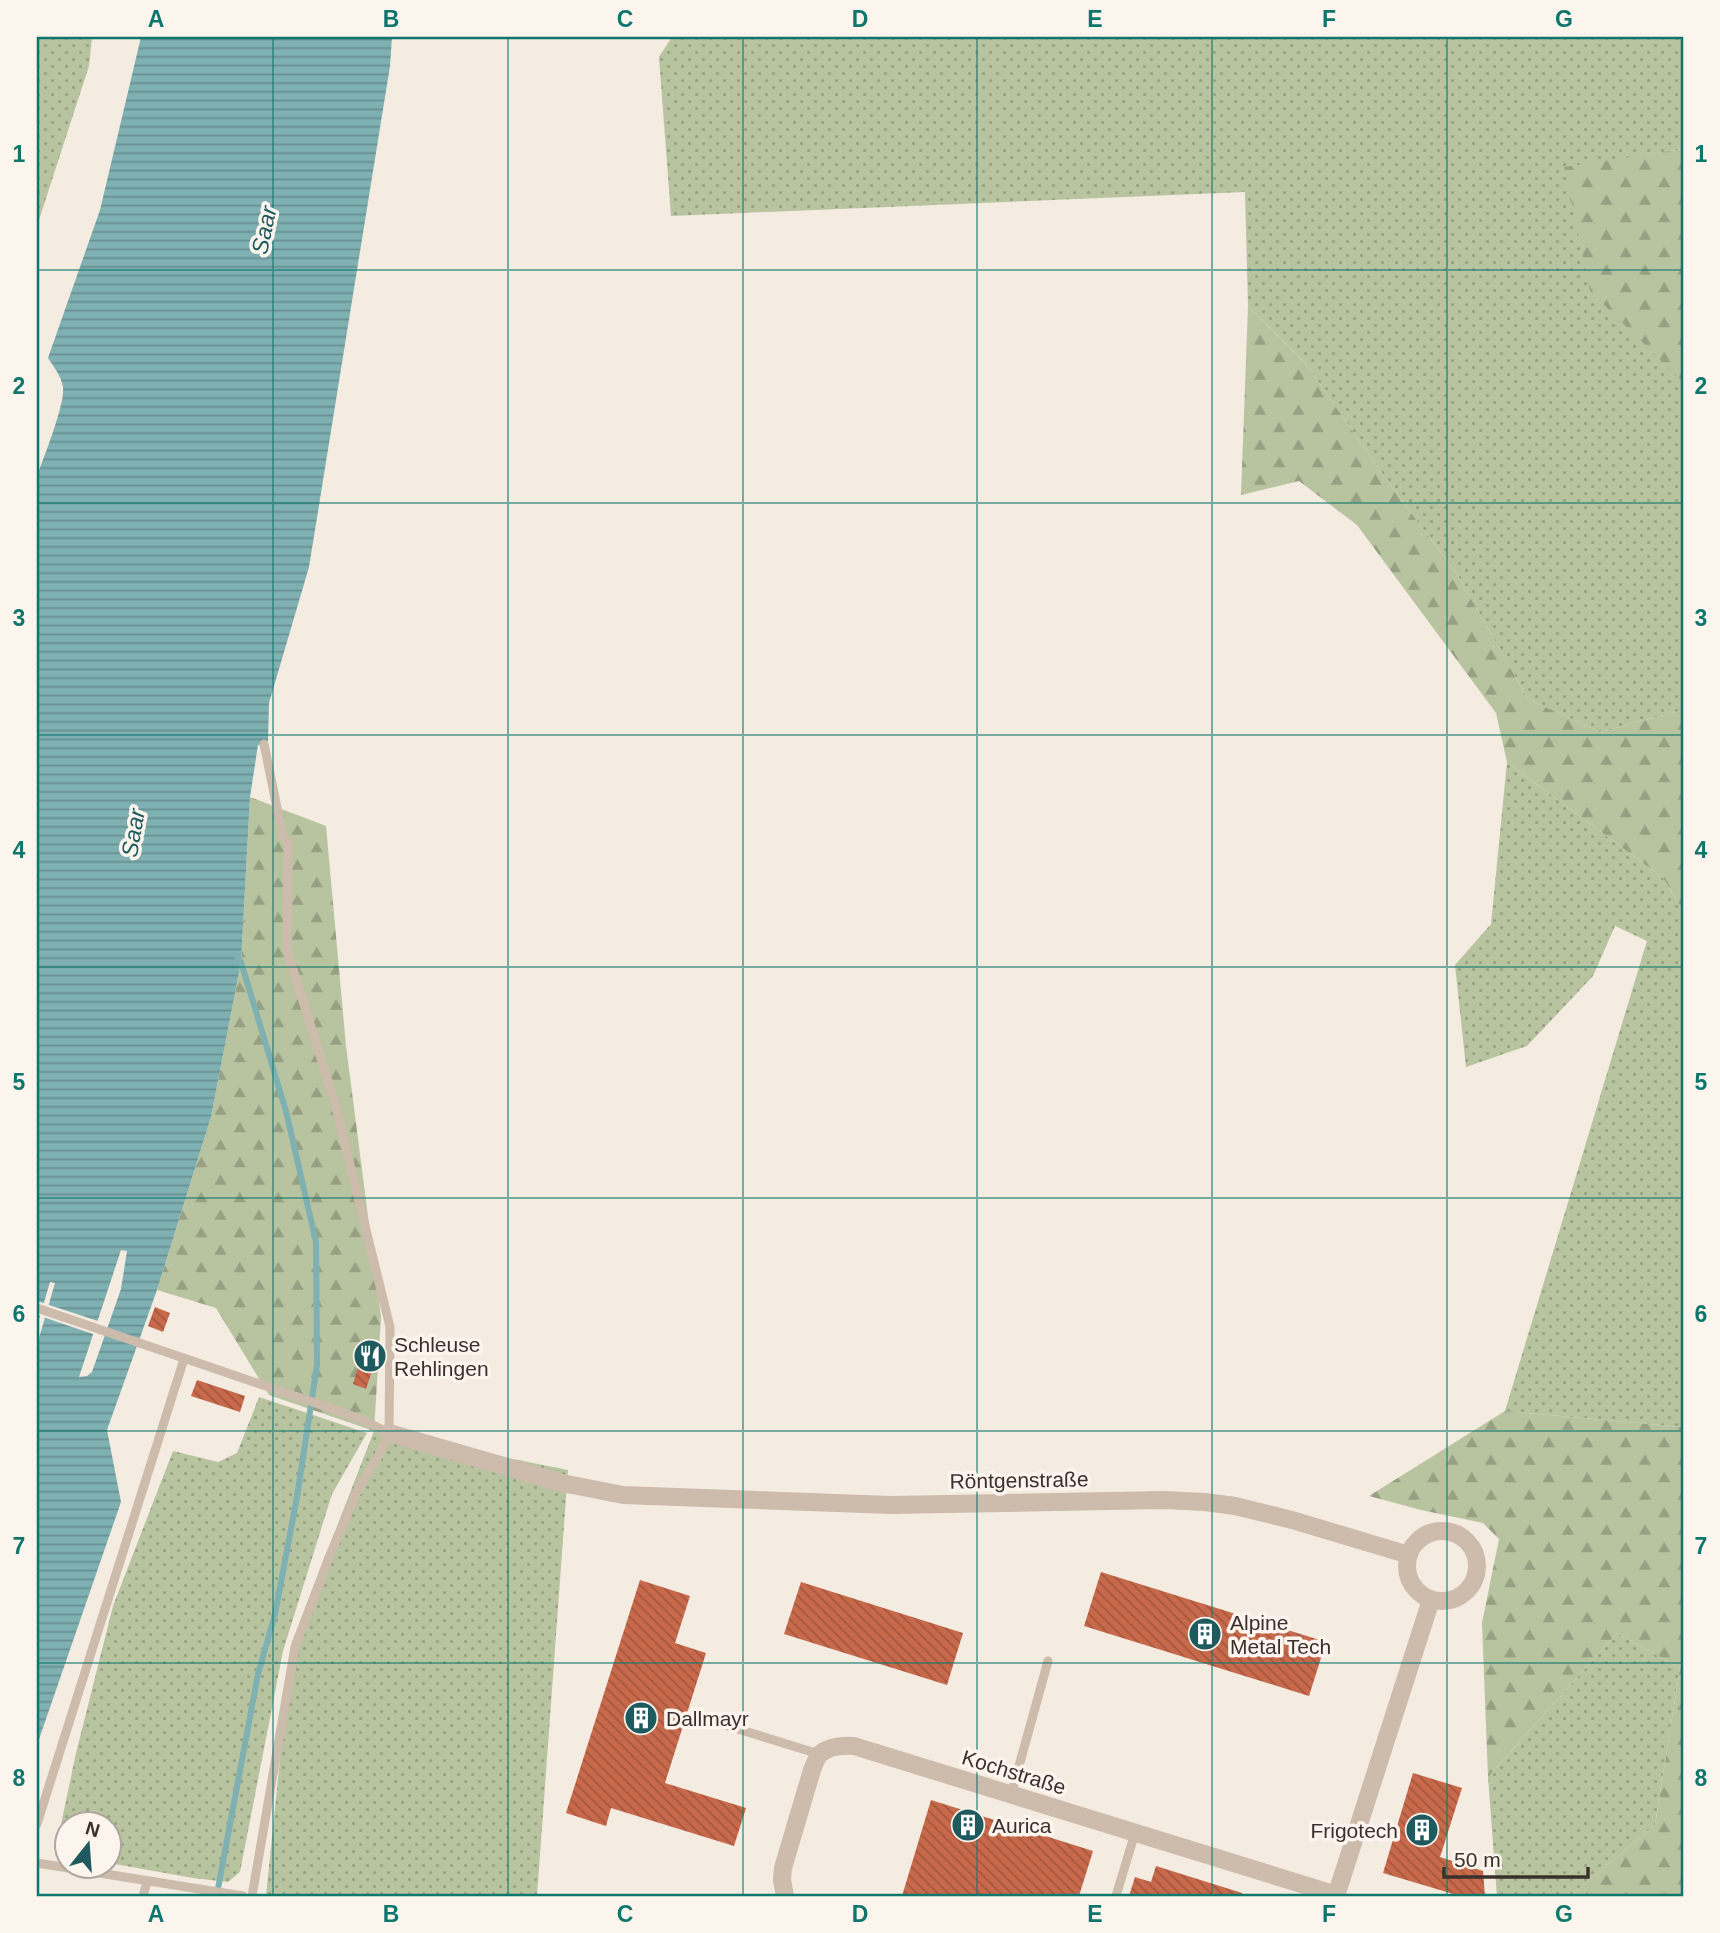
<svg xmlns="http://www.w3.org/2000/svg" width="1720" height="1933" font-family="Arial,sans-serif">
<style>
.grass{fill:url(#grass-dots)}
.forest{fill:url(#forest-firs)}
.water{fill:url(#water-rules);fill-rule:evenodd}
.pier{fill:#f4ebe1}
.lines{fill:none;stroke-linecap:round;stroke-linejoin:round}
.stream{stroke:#7fb0b2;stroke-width:6}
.building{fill:url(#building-back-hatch)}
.service{stroke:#cdbbac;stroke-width:9}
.minor{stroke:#cdbbac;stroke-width:18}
.grid{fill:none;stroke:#0f766e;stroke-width:2;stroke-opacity:0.55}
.labels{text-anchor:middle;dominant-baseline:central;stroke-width:7;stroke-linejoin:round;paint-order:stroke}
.poi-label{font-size:21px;fill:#3b302b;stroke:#fbf5ee;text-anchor:start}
.street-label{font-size:21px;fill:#3b302b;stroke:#fbf5ee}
.water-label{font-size:23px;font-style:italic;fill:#1f5a5e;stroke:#fbf5ee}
.neatline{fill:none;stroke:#0f766e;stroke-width:2.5}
.grid-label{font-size:23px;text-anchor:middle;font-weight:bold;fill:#0f766e}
</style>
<defs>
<pattern id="grass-dots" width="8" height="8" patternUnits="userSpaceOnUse" patternTransform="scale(1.75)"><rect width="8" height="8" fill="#b8c4a0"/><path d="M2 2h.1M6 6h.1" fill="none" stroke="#97a083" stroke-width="1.8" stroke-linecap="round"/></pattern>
<pattern id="forest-firs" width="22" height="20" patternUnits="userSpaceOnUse" patternTransform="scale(1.75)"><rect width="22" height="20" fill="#b8c4a0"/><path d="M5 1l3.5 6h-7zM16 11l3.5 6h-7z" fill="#97a083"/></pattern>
<pattern id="water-rules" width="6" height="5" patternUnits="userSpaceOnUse" patternTransform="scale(1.75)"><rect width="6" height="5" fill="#7fb0b2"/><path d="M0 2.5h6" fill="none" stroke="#699091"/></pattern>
<pattern id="building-back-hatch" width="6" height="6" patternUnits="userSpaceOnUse" patternTransform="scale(1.75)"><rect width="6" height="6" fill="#c8694b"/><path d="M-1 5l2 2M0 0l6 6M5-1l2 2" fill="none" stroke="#a4573f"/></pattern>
</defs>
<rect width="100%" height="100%" fill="#f4ebe1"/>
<!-- grass -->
<path class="grass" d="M 37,37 L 92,37 L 89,66 L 37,226 Z
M 672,37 L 1683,37 L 1683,149 L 1565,168 L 1682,380 L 1683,378 L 1683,710 L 1600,732 L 1528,699 L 1457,574 L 1393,489 L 1306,364 L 1248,306 L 1245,192 L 671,216 L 659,57 Z
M 1507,762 L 1663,878 L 1683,910 L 1683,1427 L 1505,1411 L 1647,941 L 1615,926 L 1593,976 L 1527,1046 L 1466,1067 L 1455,965 L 1491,924 Z
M 259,1397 L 367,1433 L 332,1494 L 283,1651 L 240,1872 L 228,1882 L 193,1878 L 109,1863 L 108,1825 L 66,1825 L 66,1840 L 59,1834 L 76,1753 L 113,1606 L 173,1451 L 218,1462 L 237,1453 Z
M 374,1431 L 568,1470 L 537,1896 L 266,1896 L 292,1642 Z
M 1617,1633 L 1680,1668 L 1655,1825 L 1570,1896 L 1497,1896 L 1488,1777 Z"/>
<!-- forest -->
<path class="forest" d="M 1683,149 L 1683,378 L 1682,381 L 1590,291 L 1564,167 Z
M 1248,306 L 1306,364 L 1393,489 L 1457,574 L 1528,699 L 1600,732 L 1683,710 L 1683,910 L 1663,878 L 1507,762 L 1496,713 L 1357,525 L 1299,481 L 1241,495 Z
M 250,797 L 326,826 L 346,1046 L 381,1317 L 374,1431 L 269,1395 L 216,1308 L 157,1290 L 211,1117 L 241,962 Z
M 1505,1411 L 1683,1427 L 1683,1896 L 1570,1896 L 1655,1825 L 1680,1668 L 1617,1633 L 1488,1777 L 1482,1623 L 1499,1539 L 1483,1523 L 1421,1510 L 1369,1496 Z"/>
<!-- water -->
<path class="water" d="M 141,37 L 392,37 L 390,66 L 309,567 L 269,703 L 268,741 L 264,744 L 258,745 L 250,797 L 241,962 L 211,1117 L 157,1290 L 107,1430 L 121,1502 L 37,1745 L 37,1345 L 55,1283 L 50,1282 L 37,1326 L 37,476 C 44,456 65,405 63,387 C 61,376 54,367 48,358 L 100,210 ZM 121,1250 L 127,1251 L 121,1289 L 92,1372 L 87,1376 L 79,1377 Z"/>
<!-- pier -->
<path class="pier" d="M 37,1301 L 101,1322 L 96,1335 L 37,1315 Z"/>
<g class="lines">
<!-- stream -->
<path class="stream" d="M 217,1894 L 258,1674 L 275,1614 L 297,1497 L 317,1365 L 316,1242 L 286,1111 L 241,962 L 237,957"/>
</g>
<!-- building -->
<path class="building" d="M 155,1307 L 170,1313 L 163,1332 L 148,1326 Z
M 358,1367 L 372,1371 L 366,1389 L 353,1384 Z
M 197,1380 L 245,1396 L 240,1412 L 191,1396 Z
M 1101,1572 L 1326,1642 L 1309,1696 L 1084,1626 Z
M 640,1580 L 690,1596 L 675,1643 L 706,1653 L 665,1783 L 746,1808 L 734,1846 L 611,1808 L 606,1826 L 566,1813 Z
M 801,1582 L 963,1633 L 947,1685 L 784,1634 Z
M 1413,1773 L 1462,1788 L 1440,1857 L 1483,1871 L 1485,1896 L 1460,1896 L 1383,1873 Z
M 931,1800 L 1093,1851 L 1079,1896 L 902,1896 Z
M 1156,1866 L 1242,1893 L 1242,1896 L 1129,1896 L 1135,1877 L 1151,1882 Z"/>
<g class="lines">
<!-- service -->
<path class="service" d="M 37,1308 L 330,1408 L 363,1420 L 389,1433
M 712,1721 L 819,1754
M 1011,1795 L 1048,1661
M 37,1824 L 184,1359
M 37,1863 L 243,1896
M 143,1896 L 147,1882
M 252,1896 L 295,1647 L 328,1560 L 358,1489 L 379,1455 L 389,1433 L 390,1327 L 334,1100 L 287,950 L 288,842 L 283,837 L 264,744
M 1116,1896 L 1135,1833"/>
<!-- minor -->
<path class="minor" d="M 389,1433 L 562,1483 L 623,1495 L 891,1505 L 1164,1500 L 1205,1502 L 1235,1506 L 1292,1520 L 1409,1555
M1407 1566a35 35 0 1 1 70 0a35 35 0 1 1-70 0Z
M 785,1896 L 782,1880 L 783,1868 L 812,1770 C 814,1765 817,1757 820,1754 C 829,1746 843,1745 854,1746 L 1337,1895
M 1336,1896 L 1431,1600"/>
</g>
<!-- grid -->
<path class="grid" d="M 273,37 L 273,1896M 508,37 L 508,1896M 743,37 L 743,1896M 977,37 L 977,1896M 1212,37 L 1212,1896M 1447,37 L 1447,1896M 37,270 L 1683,270M 37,503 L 1683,503M 37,735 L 1683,735M 37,967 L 1683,967M 37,1198 L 1683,1198M 37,1431 L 1683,1431M 37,1663 L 1683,1663"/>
<!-- icons -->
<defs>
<symbol id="restaurant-disc" viewBox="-11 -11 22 22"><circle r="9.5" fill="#1f5a5e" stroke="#fbf5ee"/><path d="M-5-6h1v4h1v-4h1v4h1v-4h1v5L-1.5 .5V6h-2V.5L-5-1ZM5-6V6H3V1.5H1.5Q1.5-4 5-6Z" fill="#fff"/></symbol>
<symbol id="building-disc" viewBox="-11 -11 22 22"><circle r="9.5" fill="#1f5a5e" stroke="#fbf5ee"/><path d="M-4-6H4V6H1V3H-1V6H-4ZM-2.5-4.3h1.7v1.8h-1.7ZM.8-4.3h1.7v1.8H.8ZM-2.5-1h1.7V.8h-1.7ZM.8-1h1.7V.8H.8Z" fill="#fff"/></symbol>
</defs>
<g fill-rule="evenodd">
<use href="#restaurant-disc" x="351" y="1337" width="38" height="38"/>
<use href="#building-disc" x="1186" y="1615" width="38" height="38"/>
<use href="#building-disc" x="622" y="1699" width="38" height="38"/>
<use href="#building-disc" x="949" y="1806" width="38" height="38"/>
<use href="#building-disc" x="1403" y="1811" width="38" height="38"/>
</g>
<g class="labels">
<!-- poi labels -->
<g class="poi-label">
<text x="394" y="1344">Schleuse<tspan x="394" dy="24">Rehlingen</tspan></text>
<text x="1230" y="1622">Alpine<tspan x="1230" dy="24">Metal Tech</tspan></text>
<text x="666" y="1718">Dallmayr</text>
<text x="992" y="1825">Aurica</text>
<text x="1398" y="1830" text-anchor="end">Frigotech</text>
</g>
<!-- street labels -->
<g class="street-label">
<text transform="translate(1019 1480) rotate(-1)">Röntgenstraße</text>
<text transform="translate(1014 1772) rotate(17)">Kochstraße</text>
</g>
<!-- water labels -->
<g class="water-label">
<text transform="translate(264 230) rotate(-78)">Saar</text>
<text transform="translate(133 833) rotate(-80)">Saar</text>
</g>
</g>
<!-- border -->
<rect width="1720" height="1933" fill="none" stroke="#fbf5ee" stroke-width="77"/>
<!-- north arrow -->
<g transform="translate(88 1845) rotate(17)"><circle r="33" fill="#fbf5ee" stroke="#aea6a0" stroke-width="2"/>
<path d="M0-5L12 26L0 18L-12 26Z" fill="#1f5a5e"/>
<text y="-10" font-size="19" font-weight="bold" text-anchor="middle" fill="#3b302b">N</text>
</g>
<!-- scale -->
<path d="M1444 1867v10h144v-10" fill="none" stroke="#3b302b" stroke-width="3.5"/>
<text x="1454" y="1867" font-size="21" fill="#3b302b" stroke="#fbf5ee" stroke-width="5" paint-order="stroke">50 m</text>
<rect x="38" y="38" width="1644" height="1857" class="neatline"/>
<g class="grid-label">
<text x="156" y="27">A</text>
<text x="391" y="27">B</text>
<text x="625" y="27">C</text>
<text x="860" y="27">D</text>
<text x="1095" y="27">E</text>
<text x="1329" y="27">F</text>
<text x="1564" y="27">G</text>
<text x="19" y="162">1</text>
<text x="1701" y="162">1</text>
<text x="19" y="394">2</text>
<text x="1701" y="394">2</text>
<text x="19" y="626">3</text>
<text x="1701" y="626">3</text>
<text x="19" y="858">4</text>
<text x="1701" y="858">4</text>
<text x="19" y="1090">5</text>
<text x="1701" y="1090">5</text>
<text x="19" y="1322">6</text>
<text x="1701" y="1322">6</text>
<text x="19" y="1554">7</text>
<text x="1701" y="1554">7</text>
<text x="19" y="1786">8</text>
<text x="1701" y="1786">8</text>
<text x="156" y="1922">A</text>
<text x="391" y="1922">B</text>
<text x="625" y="1922">C</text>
<text x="860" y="1922">D</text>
<text x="1095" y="1922">E</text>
<text x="1329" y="1922">F</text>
<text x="1564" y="1922">G</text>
</g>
</svg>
